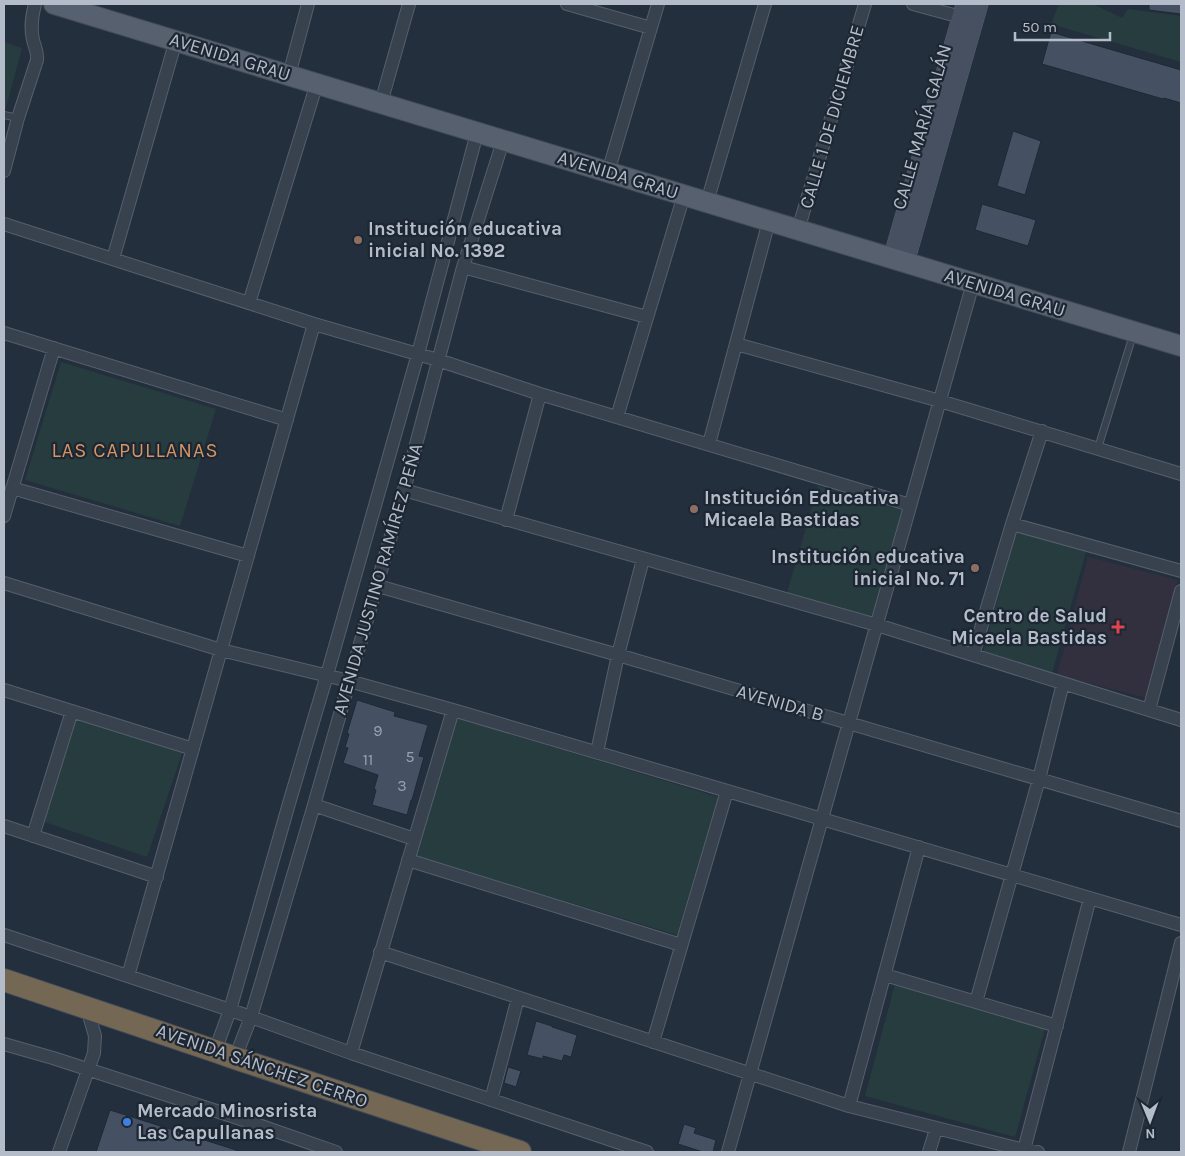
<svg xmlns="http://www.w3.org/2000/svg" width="1185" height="1156" font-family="Karla,sans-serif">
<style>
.medical{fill:#32303f}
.green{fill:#263c3f}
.building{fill:#455162;stroke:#1f2835}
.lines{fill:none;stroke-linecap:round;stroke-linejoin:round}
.lane-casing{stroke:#565f6c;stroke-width:8}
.street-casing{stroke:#565f6c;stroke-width:14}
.secondary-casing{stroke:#565f6c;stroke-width:19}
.primary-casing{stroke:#414a57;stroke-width:22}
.highway-casing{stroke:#434c59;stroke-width:24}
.lane{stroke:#38414e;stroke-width:6}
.street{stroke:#38414e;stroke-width:12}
.secondary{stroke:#465061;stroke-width:18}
.primary{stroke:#56606e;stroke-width:20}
.highway{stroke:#746855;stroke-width:22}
.education-dot{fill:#8d6e63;stroke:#1d2633;stroke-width:2}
.health-dot{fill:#e0444e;stroke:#1d2633;stroke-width:2}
.shop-dot{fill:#3f7fe0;stroke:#1d2633;stroke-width:2}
.labels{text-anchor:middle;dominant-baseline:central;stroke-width:4.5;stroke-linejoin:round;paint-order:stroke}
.number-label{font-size:16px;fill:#98a1af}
.street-label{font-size:19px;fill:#b4bcc9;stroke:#1d2633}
.poi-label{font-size:19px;font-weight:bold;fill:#b4bcc9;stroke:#1d2633;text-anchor:start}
.neighbourhood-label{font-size:20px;letter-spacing:1px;fill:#d59563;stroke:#1d2633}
</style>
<rect width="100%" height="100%" fill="#242f3e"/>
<!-- medical -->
<path class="medical" d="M 1088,557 L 1178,580 L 1147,698 L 1057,675 Z"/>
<!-- green -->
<path class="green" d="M 1059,4 L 1093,4 L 1122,18 L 1128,9 L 1181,16 L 1181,62 L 1051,24 Z
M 4,42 L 22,48 L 4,115 Z
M 61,362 L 216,409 L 180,526 L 25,480 Z
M 818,486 L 904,511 L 872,618 L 787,593 Z
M 1016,532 L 1086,552 L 1052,673 L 983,652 Z
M 74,716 L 183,751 L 147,857 L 42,821 Z
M 457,718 L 718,797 L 677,935 L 415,856 Z
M 895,984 L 1046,1025 L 1015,1137 L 865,1096 Z"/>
<!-- building -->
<path class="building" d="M 1149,4 L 1181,4 L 1181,14 L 1149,10 Z
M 1051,32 L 1181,70 L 1181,103 L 1164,98 L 1163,99 L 1042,64 Z
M 1013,131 L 1041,141 L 1025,195 L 997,186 Z
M 982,204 L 1036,220 L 1028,246 L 975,230 Z
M 357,700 L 395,712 L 394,716 L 428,725 L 419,756 L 424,757 L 412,800 L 411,800 L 407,815 L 372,805 L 376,790 L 374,789 L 378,775 L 343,763 L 348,748 L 345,747 L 349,734 L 347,733 Z
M 536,1021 L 552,1026 L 552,1027 L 577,1035 L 571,1057 L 564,1055 L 562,1061 L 543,1056 L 543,1059 L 527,1055 Z
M 508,1067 L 521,1071 L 516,1087 L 504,1083 Z
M 110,1110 L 236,1150 L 235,1152 L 96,1152 Z
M 684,1124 L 696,1128 L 694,1133 L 716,1140 L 713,1152 L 703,1152 L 678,1144 Z"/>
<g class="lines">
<defs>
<path id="lane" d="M 4,115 L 18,118
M 1098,448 L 1133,335"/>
<path id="street" d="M 567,4 L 651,28
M 913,4 L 968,19
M 289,75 L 308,4
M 381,103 L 409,4
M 4,171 L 18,118 L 37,60 C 38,52 35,48 33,40 C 30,27 32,16 35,4
M 608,172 L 658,4
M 707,202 L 765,4
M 4,224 L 314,324 L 438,360 L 540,394 L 910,505
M 798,230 L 865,4
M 113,259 L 176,40
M 463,267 L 647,317
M 249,303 L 317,83
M 4,333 L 287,420
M 736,344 L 940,401 L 1181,474
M 617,417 L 684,195
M 709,444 L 769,221
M 12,488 L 248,556
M 404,490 L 877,625 L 1181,720
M 4,516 L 54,348
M 506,520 L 540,394
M 1012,524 L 1181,571
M 4,583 L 221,650 L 349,681 L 453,710 L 1181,925
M 378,586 L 618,655 L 1181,821
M 973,655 L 1012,524 L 1042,431
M 4,690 L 193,749
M 1149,710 L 1181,591
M 597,752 L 618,655 L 643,559
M 314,805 L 414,839
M 4,826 L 157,877
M 33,836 L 72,711
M 408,860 L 681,945
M 4,935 L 251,1017 L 351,1053 L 647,1152
M 380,952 L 849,1106 L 1024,1150 L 1038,1152
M 885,975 L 1057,1026
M 128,976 L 314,324
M 976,1002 L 1039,779 L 1063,683
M 653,1042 L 727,791
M 4,1044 L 53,1058 L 244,1120 L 336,1152
M 215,1051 L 230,1010 L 290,800 L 327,675 L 418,354 L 477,133
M 351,1053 L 453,710
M 235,1058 L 251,1017 L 314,805 L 404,490 L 463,267 L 503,141
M 491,1100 L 518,998
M 849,1106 L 919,847
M 1024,1150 L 1090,898
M 59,1152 L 94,1053 L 95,1036 L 87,1008
M 728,1152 L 973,283
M 929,1152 L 936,1129
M 1129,1152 L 1181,943"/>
<path id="secondary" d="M 892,259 L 965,4
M 905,263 L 979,4"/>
<path id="primary" d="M 54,4 L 1181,346"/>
<path id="highway" d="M 4,980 L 215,1051 L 235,1058 L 520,1152"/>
</defs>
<!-- lane casing -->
<use href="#lane" class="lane-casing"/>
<!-- street casing -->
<use href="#street" class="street-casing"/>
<!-- secondary casing -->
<use href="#secondary" class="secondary-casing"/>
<!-- primary casing -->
<use href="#primary" class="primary-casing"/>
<!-- highway casing -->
<use href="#highway" class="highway-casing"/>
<!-- lane -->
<use href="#lane" class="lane"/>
<!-- street -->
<use href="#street" class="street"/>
<!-- secondary -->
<use href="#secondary" class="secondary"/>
<!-- primary -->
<use href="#primary" class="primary"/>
<!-- highway -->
<use href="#highway" class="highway"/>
</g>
<!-- markers -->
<g class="education-dot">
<circle cx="358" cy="240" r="5"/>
<circle cx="694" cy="509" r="5"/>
<circle cx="975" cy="568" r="5"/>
</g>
<path class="health-dot" d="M1115.5 619.5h5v5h5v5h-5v5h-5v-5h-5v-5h5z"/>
<circle class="shop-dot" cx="127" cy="1122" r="5"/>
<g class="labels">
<!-- number labels -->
<g class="number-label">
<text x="378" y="730">9</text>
<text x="410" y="756">5</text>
<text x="368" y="759">11</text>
<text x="402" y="785">3</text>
</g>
<!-- street labels -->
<g class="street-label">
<text transform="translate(230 57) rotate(17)">AVENIDA GRAU</text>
<text transform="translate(832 117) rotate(-74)">CALLE 1 DE DICIEMBRE</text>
<text transform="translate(922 127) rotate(-74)">CALLE MARÍA GALÁN</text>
<text transform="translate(618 175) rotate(17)">AVENIDA GRAU</text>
<text transform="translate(1005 293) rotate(17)">AVENIDA GRAU</text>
<text transform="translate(378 579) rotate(-74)">AVENIDA JUSTINO RAMÍREZ PEÑA</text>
<text transform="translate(780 703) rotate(16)">AVENIDA B</text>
<text transform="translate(262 1066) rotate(19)">AVENIDA SÁNCHEZ CERRO</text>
</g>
<!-- poi labels -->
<g class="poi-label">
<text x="368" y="229">Institución educativa<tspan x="368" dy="22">inicial No. 1392</tspan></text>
<text x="704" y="498">Institución Educativa<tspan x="704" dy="22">Micaela Bastidas</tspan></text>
<text x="965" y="557" text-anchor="end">Institución educativa<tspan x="965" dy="22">inicial No. 71</tspan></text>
<text x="1107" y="616" text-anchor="end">Centro de Salud<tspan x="1107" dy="22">Micaela Bastidas</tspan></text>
<text x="137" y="1111">Mercado Minosrista<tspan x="137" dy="22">Las Capullanas</tspan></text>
</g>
<!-- neighbourhood labels -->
<g class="neighbourhood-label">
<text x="135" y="450">LAS CAPULLANAS</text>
</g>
</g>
<!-- border -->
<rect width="1185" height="1156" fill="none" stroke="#b4bcc9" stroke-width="10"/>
<!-- north arrow -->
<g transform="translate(1150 1121) rotate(179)" stroke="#1d2633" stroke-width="4" paint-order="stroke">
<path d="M0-4L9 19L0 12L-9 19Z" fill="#b4bcc9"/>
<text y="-8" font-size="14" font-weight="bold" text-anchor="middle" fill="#b4bcc9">N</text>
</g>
<!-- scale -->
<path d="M1015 32v8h95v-8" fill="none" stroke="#b4bcc9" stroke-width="2.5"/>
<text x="1022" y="32" font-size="15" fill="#b4bcc9" stroke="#1d2633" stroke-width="4" paint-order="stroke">50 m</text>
</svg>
